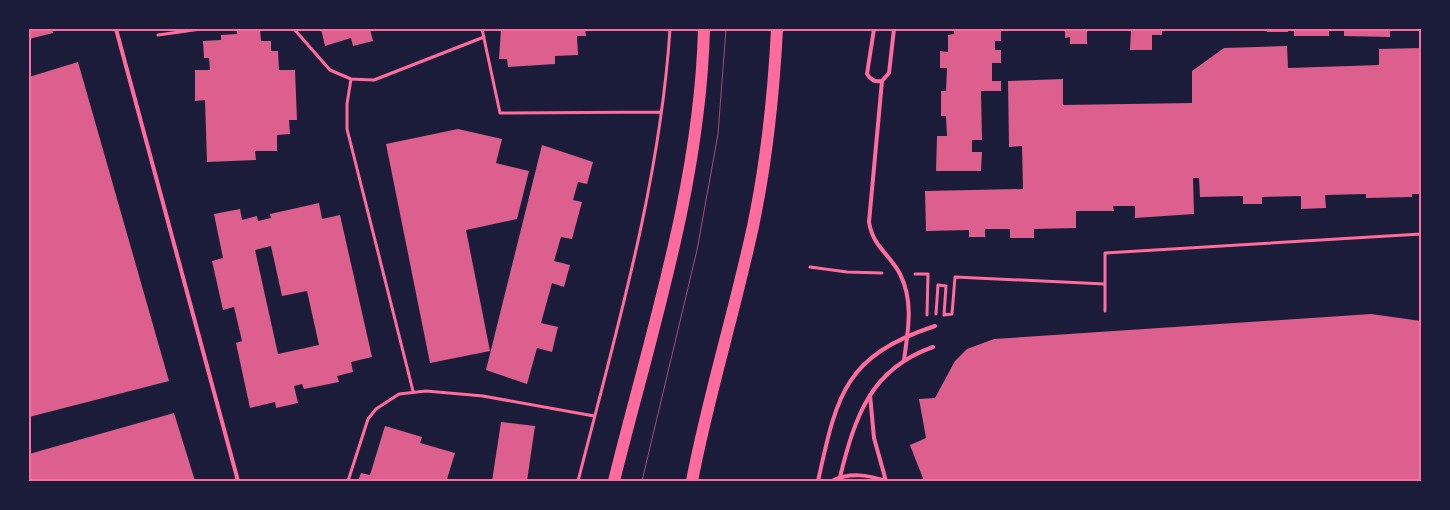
<svg xmlns="http://www.w3.org/2000/svg" width="1450" height="510" font-family="Montserrat,sans-serif">
<style>
.building{fill:#dd5f8e;fill-rule:evenodd}
.lines{fill:none;stroke-linecap:round;stroke-linejoin:round}
.path{stroke:#ff6b9d;stroke-width:3}
.service{stroke:#ff6b9d;stroke-width:4}
.primary{stroke:#ff6b9d;stroke-width:12}
.tram{stroke:#a44b75;stroke-width:1}
.neatline{fill:none;stroke:#ff6b9d;stroke-width:2}
</style>
<rect width="100%" height="100%" fill="#1b1b3a"/>
<!-- building -->
<path class="building" d="M 29,29 L 52,29 L 53,33 L 29,39 Z
M 237,29 L 260,29 L 261,41 L 271,41 L 271,51 L 278,51 L 279,70 L 295,70 L 297,120 L 289,120 L 290,134 L 277,135 L 277,151 L 255,151 L 256,160 L 207,162 L 205,100 L 195,101 L 195,70 L 210,70 L 209,58 L 204,58 L 203,41 L 221,40 L 221,35 L 237,34 Z
M 321,29 L 370,29 L 373,41 L 353,46 L 351,38 L 325,46 Z
M 501,29 L 585,29 L 586,36 L 577,36 L 578,55 L 555,56 L 555,64 L 508,67 L 507,59 L 499,59 Z
M 954,29 L 1001,29 L 1001,41 L 995,41 L 995,50 L 1001,50 L 1001,63 L 992,63 L 992,81 L 1001,81 L 1001,91 L 981,91 L 982,140 L 972,140 L 972,152 L 982,152 L 981,171 L 936,171 L 937,136 L 947,136 L 946,116 L 941,116 L 941,91 L 946,91 L 947,68 L 940,68 L 940,51 L 948,52 L 948,35 L 954,34 Z
M 1065,29 L 1087,29 L 1087,44 L 1070,44 L 1070,37 L 1065,38 Z
M 1131,29 L 1162,29 L 1162,35 L 1152,35 L 1152,50 L 1130,50 Z
M 1267,29 L 1288,29 L 1288,32 L 1267,32 Z
M 1294,29 L 1329,29 L 1329,36 L 1294,36 Z
M 1344,29 L 1390,29 L 1390,37 L 1344,36 Z
M 1287,46 L 1288,68 L 1379,65 L 1379,49 L 1421,48 L 1421,194 L 1412,194 L 1412,197 L 1366,198 L 1366,194 L 1325,195 L 1326,208 L 1301,209 L 1301,196 L 1262,197 L 1262,204 L 1243,204 L 1243,196 L 1200,197 L 1199,178 L 1193,178 L 1194,214 L 1135,218 L 1135,206 L 1113,206 L 1114,211 L 1076,211 L 1076,228 L 1034,229 L 1034,238 L 1010,238 L 1010,229 L 985,229 L 985,237 L 969,237 L 969,230 L 926,231 L 925,191 L 1023,189 L 1022,146 L 1009,147 L 1008,81 L 1063,79 L 1063,105 L 1192,103 L 1192,71 L 1224,48 Z
M 78,62 L 169,381 L 29,417 L 29,77 Z
M 458,129 L 502,139 L 496,163 L 529,171 L 517,219 L 466,230 L 490,351 L 430,363 L 386,144 Z
M 542,145 L 593,162 L 587,184 L 578,182 L 573,200 L 582,202 L 572,239 L 561,237 L 554,261 L 570,265 L 564,287 L 552,283 L 541,323 L 558,327 L 552,352 L 537,348 L 527,384 L 486,370 Z
M 319,203 L 322,219 L 340,215 L 372,357 L 351,362 L 353,372 L 337,376 L 339,382 L 304,389 L 302,384 L 294,386 L 298,403 L 276,408 L 275,402 L 250,408 L 236,343 L 242,341 L 234,307 L 223,310 L 212,261 L 223,258 L 214,214 L 240,209 L 242,220 L 257,216 L 258,221 L 271,218 L 270,214 ZM 271,246 L 282,296 L 307,291 L 319,345 L 278,354 L 255,250 Z
M 1371,314 L 1421,321 L 1421,481 L 924,481 L 910,445 L 926,438 L 919,399 L 935,398 L 955,361 L 967,349 L 994,339 Z
M 174,413 L 195,481 L 29,481 L 29,454 Z
M 501,422 L 535,426 L 527,481 L 492,481 Z
M 385,426 L 422,437 L 420,443 L 455,453 L 447,479 L 454,481 L 358,481 L 361,473 L 370,475 Z"/>
<g class="lines">
<!-- path -->
<path class="path" d="M 294,29 L 330,70 L 351,79 L 374,80 L 484,37
M 482,29 L 500,113 L 661,112
M 158,35 L 201,29
M 351,79 L 347,104 L 347,129 L 413,391
M 810,267 L 847,272 L 882,273
M 915,274 L 928,274 L 927,315
M 1105,311 L 1105,253 L 1421,234
M 936,314 L 938,285 L 946,286 L 944,315 L 952,314 L 955,277 L 1105,284
M 348,481 L 368,419 L 376,409 L 399,394 L 426,391 L 483,396 L 594,416
M 578,481 C 616,332 660,183 670,29"/>
<!-- service -->
<path class="service" d="M 116,29 L 238,481
M 874,29 L 867,74 C 871,80 874,82 882,81 L 889,73 L 894,29
M 882,81 L 869,222 C 873,247 889,253 900,274 C 914,302 908,331 904,360
M 870,395 L 874,438 L 886,481
M 840,477 C 855,417 870,369 933,347
M 818,481 C 837,395 844,356 935,326
M 832,481 C 850,472 868,475 886,481"/>
<!-- primary -->
<path class="primary" d="M 614,481 C 651,332 700,184 704,29
M 692,481 C 706,407 728,334 745,261 C 764,186 773,106 777,29"/>
<!-- tram -->
<path class="tram" d="M 642,481 L 697,250 L 718,134 L 726,29"/>
</g>
<!-- border -->
<rect width="1450" height="510" fill="none" stroke="#1b1b3a" stroke-width="60"/>
<rect x="30" y="30" width="1390" height="450" class="neatline"/>
</svg>
